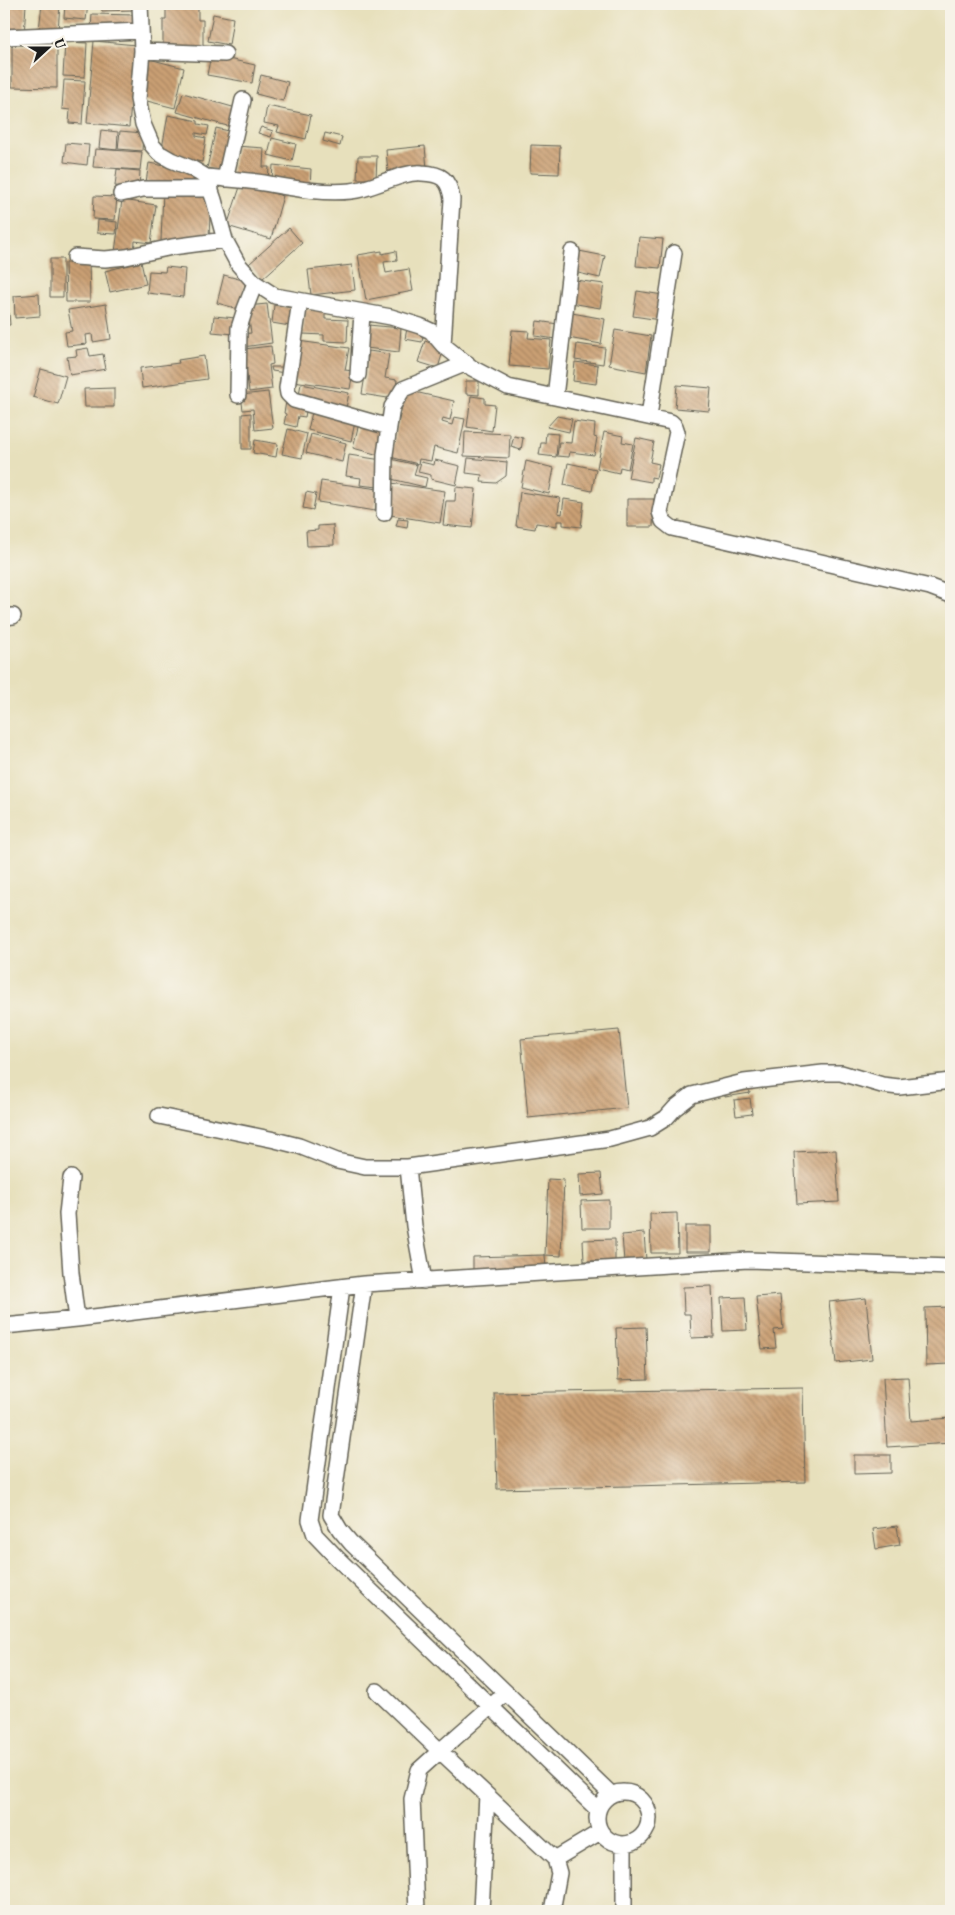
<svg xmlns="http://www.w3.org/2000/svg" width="955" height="1915" font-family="Vollkorn,serif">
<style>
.building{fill:url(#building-back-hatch)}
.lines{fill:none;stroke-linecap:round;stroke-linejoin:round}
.street-casing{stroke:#636154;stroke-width:18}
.street{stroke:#fff;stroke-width:15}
</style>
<defs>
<pattern id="building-back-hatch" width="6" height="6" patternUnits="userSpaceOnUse" patternTransform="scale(1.25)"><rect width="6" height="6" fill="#cba074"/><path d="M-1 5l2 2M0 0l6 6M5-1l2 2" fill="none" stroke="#a4825e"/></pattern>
</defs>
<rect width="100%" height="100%" fill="#f7f3e8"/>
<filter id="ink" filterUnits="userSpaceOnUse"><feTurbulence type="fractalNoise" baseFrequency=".02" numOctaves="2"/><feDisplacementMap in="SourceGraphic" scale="10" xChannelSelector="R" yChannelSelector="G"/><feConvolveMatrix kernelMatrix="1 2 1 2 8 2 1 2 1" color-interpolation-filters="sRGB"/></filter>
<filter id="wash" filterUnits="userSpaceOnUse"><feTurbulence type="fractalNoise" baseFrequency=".0096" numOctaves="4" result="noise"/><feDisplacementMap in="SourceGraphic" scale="20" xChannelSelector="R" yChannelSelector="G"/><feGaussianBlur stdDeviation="1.12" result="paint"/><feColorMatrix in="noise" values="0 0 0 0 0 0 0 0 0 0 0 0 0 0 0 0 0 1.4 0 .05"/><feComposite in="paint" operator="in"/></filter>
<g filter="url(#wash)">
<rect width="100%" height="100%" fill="#e7e0bc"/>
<g id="blocks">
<!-- building -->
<path class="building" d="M 4,4 L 26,4 L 24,36 L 4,35 Z
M 42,4 L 60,4 L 58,31 L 39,30 Z
M 65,4 L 88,4 L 86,20 L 64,18 Z
M 101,4 L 134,4 L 134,10 L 102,11 Z
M 166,6 L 198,7 L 198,20 L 203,20 L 203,50 L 163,50 L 163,20 L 166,20 Z
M 92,14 L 135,15 L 135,29 L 91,28 Z
M 213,14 L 233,18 L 229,45 L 208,41 Z
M 94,41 L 136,45 L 129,127 L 87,123 Z
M 65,42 L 87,43 L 85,77 L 63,76 Z
M 12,45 L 57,45 L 57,88 L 12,87 Z
M 211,55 L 255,65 L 252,83 L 207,75 Z
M 149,59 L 184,68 L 175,108 L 139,99 Z
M 4,64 L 9,65 L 7,98 L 4,98 Z
M 261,75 L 288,82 L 283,101 L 256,94 Z
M 64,80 L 85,81 L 82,124 L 69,123 L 70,110 L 62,109 Z
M 183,93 L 236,108 L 231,127 L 177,112 Z
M 267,106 L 311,115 L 306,139 L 277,132 L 279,126 L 264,123 Z
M 168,115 L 198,121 L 198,124 L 209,126 L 207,135 L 196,133 L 196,136 L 206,138 L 202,162 L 161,154 Z
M 261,127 L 273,131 L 271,137 L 258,133 Z
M 216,128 L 233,132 L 224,172 L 207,168 Z
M 101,130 L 118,132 L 117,150 L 99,148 Z
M 120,131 L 143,133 L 142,151 L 118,149 Z
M 325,133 L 342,137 L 340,146 L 323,141 Z
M 272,138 L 296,144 L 292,161 L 268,155 Z
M 66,143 L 89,145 L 87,165 L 64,162 Z
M 531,145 L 560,146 L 559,174 L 530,173 Z
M 236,146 L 264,148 L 263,167 L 269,167 L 268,181 L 231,178 Z
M 425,146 L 427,169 L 388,173 L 386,150 Z
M 95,149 L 142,152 L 140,170 L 93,167 Z
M 358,156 L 377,156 L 376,179 L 357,179 Z
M 149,163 L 197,172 L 194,188 L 146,182 Z
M 273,165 L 311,169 L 310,187 L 272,180 Z
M 117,169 L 140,171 L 139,188 L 115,186 Z
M 241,184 L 283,196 L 271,239 L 227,226 Z
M 163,191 L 211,194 L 209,237 L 194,236 L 194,243 L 161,241 Z
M 94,196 L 117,197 L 115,220 L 93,219 Z
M 122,200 L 156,205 L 151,243 L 135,241 L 134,254 L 115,252 Z
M 98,220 L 117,222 L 116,234 L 97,233 Z
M 289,228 L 302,243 L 262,279 L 249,264 Z
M 639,237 L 663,239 L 660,268 L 636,266 Z
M 382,251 L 382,254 L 396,251 L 397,260 L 384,262 L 386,273 L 409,269 L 413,291 L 366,300 L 358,255 Z
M 579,251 L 605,256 L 600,278 L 574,272 Z
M 50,259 L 63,259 L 63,297 L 50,297 Z
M 89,262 L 90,302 L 66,302 L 65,263 Z
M 141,262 L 146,284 L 110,292 L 105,271 Z
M 352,265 L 355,290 L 311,295 L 308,270 Z
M 166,267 L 185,269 L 183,297 L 147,293 L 149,271 L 165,272 Z
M 224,275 L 246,281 L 239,309 L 217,303 Z
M 575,280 L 604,284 L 600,308 L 571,303 Z
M 637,291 L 663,295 L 660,320 L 633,316 Z
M 39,294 L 40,316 L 15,318 L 14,296 Z
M 106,304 L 111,339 L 93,342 L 92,334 L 86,335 L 87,344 L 67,346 L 65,332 L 72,331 L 68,310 Z
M 267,304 L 272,343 L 243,347 L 242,334 L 251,333 L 247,306 Z
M 274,305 L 298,309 L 296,327 L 272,323 Z
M 305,309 L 325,310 L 325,319 L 348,320 L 347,342 L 324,341 L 324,335 L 303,334 Z
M 4,313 L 9,313 L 10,325 L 4,325 Z
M 572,313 L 605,319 L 601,344 L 568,338 Z
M 214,316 L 236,318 L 234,334 L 212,332 Z
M 537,321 L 558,324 L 556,339 L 535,336 Z
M 368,325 L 401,328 L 399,352 L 366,348 Z
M 407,328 L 424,330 L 422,342 L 405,339 Z
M 512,330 L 529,331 L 528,338 L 551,340 L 548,369 L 509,366 Z
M 615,330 L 651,336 L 646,372 L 609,365 Z
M 298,341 L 349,348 L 345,370 L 353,371 L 350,389 L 293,381 Z
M 425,341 L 444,348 L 438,368 L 418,362 Z
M 577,344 L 605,348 L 603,364 L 575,360 Z
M 271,346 L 273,364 L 269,365 L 272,389 L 249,392 L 244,349 Z
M 88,348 L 90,356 L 103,354 L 106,369 L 70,375 L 67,357 L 77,356 L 76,350 Z
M 369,351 L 389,354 L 385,378 L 397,380 L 394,399 L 362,394 Z
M 204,356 L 207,379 L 142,388 L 140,368 L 179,363 L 178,360 Z
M 575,362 L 598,365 L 596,384 L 573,381 Z
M 271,367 L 285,367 L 285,373 L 272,371 Z
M 41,369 L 66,376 L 58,404 L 33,397 Z
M 466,381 L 479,381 L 479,395 L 466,394 Z
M 301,384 L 349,393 L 346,408 L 298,399 Z
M 677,385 L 711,388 L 709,411 L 675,408 Z
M 114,388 L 114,407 L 85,407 L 84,389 Z
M 406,390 L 454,401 L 450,420 L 443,418 L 442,422 L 452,425 L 454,417 L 465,419 L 458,453 L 434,447 L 431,461 L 419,459 L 418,464 L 390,457 Z
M 268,392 L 273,428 L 255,430 L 253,409 L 243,410 L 241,395 Z
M 471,396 L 485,398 L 485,404 L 495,405 L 492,431 L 467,427 Z
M 286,402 L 307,406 L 305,417 L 298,416 L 296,427 L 284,424 L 286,414 L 284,413 Z
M 312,412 L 355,422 L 351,441 L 308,430 Z
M 251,413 L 251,449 L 242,449 L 242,414 Z
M 557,416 L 572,419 L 569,432 L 547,427 Z
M 574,421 L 595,424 L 594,437 L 597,438 L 594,455 L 570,452 L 569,457 L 557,456 L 559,442 L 571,443 Z
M 359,423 L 385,430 L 379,455 L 353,448 Z
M 288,429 L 307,434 L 302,458 L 282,454 Z
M 465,432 L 510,434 L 509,458 L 464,456 Z
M 604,432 L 623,436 L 622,442 L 633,444 L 628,469 L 620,467 L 619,473 L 597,468 Z
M 546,433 L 558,434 L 556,457 L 539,455 L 541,443 L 545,443 Z
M 311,434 L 346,443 L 342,462 L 306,453 Z
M 514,436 L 523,438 L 521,450 L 511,447 Z
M 636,438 L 654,442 L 650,462 L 659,464 L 656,478 L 651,477 L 651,482 L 628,478 Z
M 255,440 L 278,444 L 276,457 L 253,453 Z
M 349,455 L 382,460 L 378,487 L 360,485 L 361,478 L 346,476 Z
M 468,458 L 507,462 L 506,476 L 496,483 L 481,482 L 482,475 L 466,473 Z
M 391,459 L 417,465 L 414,475 L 427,478 L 425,487 L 387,478 Z
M 435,460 L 460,466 L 456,485 L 431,479 L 431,475 L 418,472 L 421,462 L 434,465 Z
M 526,461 L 554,468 L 549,494 L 521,487 Z
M 568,463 L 596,469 L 592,491 L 564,485 Z
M 321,481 L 378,489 L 375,511 L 318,502 Z
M 391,483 L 445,491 L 440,523 L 390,515 Z
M 456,487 L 476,489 L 472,528 L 443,525 L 446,501 L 455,501 Z
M 306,492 L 316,494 L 313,510 L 303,508 Z
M 520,492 L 560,498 L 558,513 L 562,514 L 564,499 L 584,502 L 581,527 L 563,525 L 563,521 L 557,521 L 557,526 L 536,523 L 535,529 L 516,526 Z
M 627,499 L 654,499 L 653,527 L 627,527 Z
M 398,519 L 408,520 L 407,528 L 396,526 Z
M 333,525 L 334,545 L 307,546 L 306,531 L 318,530 L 318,526 Z
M 619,1030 L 627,1108 L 528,1118 L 521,1039 Z
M 749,1088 L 750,1093 L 725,1097 L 724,1092 Z
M 750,1098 L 752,1114 L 736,1116 L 734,1100 Z
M 836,1150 L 839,1202 L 797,1204 L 794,1152 Z
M 601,1173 L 603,1194 L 580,1196 L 579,1174 Z
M 548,1179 L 564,1180 L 561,1256 L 545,1255 Z
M 609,1200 L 609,1228 L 582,1228 L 581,1201 Z
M 677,1213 L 678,1253 L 651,1253 L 650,1214 Z
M 685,1226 L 711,1226 L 711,1252 L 685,1252 Z
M 644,1233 L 646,1260 L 624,1262 L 622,1235 Z
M 615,1239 L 615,1261 L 584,1261 L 583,1240 Z
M 545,1255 L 546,1268 L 473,1270 L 473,1257 Z
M 712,1286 L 714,1337 L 691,1338 L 690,1314 L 684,1314 L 683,1287 Z
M 780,1295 L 783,1329 L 774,1330 L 776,1348 L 762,1349 L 756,1297 Z
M 745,1297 L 747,1330 L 723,1331 L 721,1298 Z
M 866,1298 L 872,1359 L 836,1363 L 829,1302 Z
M 951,1307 L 951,1364 L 926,1365 L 925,1308 Z
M 646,1327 L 648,1379 L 618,1380 L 616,1328 Z
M 908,1377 L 911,1421 L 951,1418 L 951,1443 L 887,1447 L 883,1378 Z
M 803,1388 L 805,1482 L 497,1489 L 494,1393 Z
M 854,1455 L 891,1455 L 891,1473 L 854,1474 Z
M 897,1526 L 900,1545 L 876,1549 L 873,1529 Z"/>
</g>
</g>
<g filter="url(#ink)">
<use href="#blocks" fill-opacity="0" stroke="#636154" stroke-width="1"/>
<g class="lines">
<defs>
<path id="street" d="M 140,4 L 142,51 L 138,99 L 143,124 L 152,145 L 159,153 L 171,160 L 191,168 L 206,177 L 214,200 L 225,240 L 238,264 L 255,283 L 275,296 L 391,317 L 420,326 L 431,331 L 443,345 L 472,368 L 508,387 L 671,422 L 675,426 L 677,432 L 660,512 L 663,521 L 672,528 L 930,587 L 951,595
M 4,37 L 140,31
M 142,51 L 225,54
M 206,177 C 225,179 245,180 264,183 C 293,188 322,194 351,191 C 374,189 401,171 422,173 C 442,174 449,179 452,199 L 443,345
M 225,179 L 243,100
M 121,194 L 143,189 L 211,189
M 75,257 L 105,259 L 126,257 L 172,247 L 225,240
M 300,301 L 287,388 L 288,394 L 294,400 L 389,427
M 358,375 L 362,313
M 238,395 L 239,328 L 245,309 L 255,283
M 555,397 L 572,252
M 649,416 L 674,253
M 384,513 L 385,454 L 392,407 L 403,389 L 467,363
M 4,617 L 13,616
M 159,1116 L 275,1140 L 299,1146 L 337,1161 L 365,1167 L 408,1167 L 610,1139 L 650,1128 L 666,1118 L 675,1108 L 692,1095 L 744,1082 L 823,1073 L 841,1073 L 882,1085 L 899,1087 L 951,1081
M 408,1167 L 414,1226 L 424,1281
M 71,1178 L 67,1214 L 71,1273 L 77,1319
M 364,1284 L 331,1515 L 340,1530 L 351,1543 L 611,1794
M 342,1287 L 310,1520 L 315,1535 L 337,1558 L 598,1810
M 4,1326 L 77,1319 L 364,1284 L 748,1260 L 951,1267
M 377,1691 L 440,1751 L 498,1700
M597 1818a26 26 0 1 1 52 0a26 26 0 1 1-52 0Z
M 624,1845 L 624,1911
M 555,1859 L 600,1832
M 417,1911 L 412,1799 L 419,1770 L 440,1751 L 555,1859 L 559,1873 L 552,1911
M 481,1911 L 487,1795"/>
</defs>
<!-- street casing -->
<use href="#street" class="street-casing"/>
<!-- street -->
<use href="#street" class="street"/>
</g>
</g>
<!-- margin -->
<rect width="955" height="1915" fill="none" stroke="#f7f3e8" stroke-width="20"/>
<!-- north arrow -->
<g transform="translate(48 48) rotate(69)" stroke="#f7f3e8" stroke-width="4" paint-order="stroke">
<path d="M0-4L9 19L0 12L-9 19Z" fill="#1c1c1c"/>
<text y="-8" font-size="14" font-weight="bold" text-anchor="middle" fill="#1c1c1c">U</text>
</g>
</svg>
